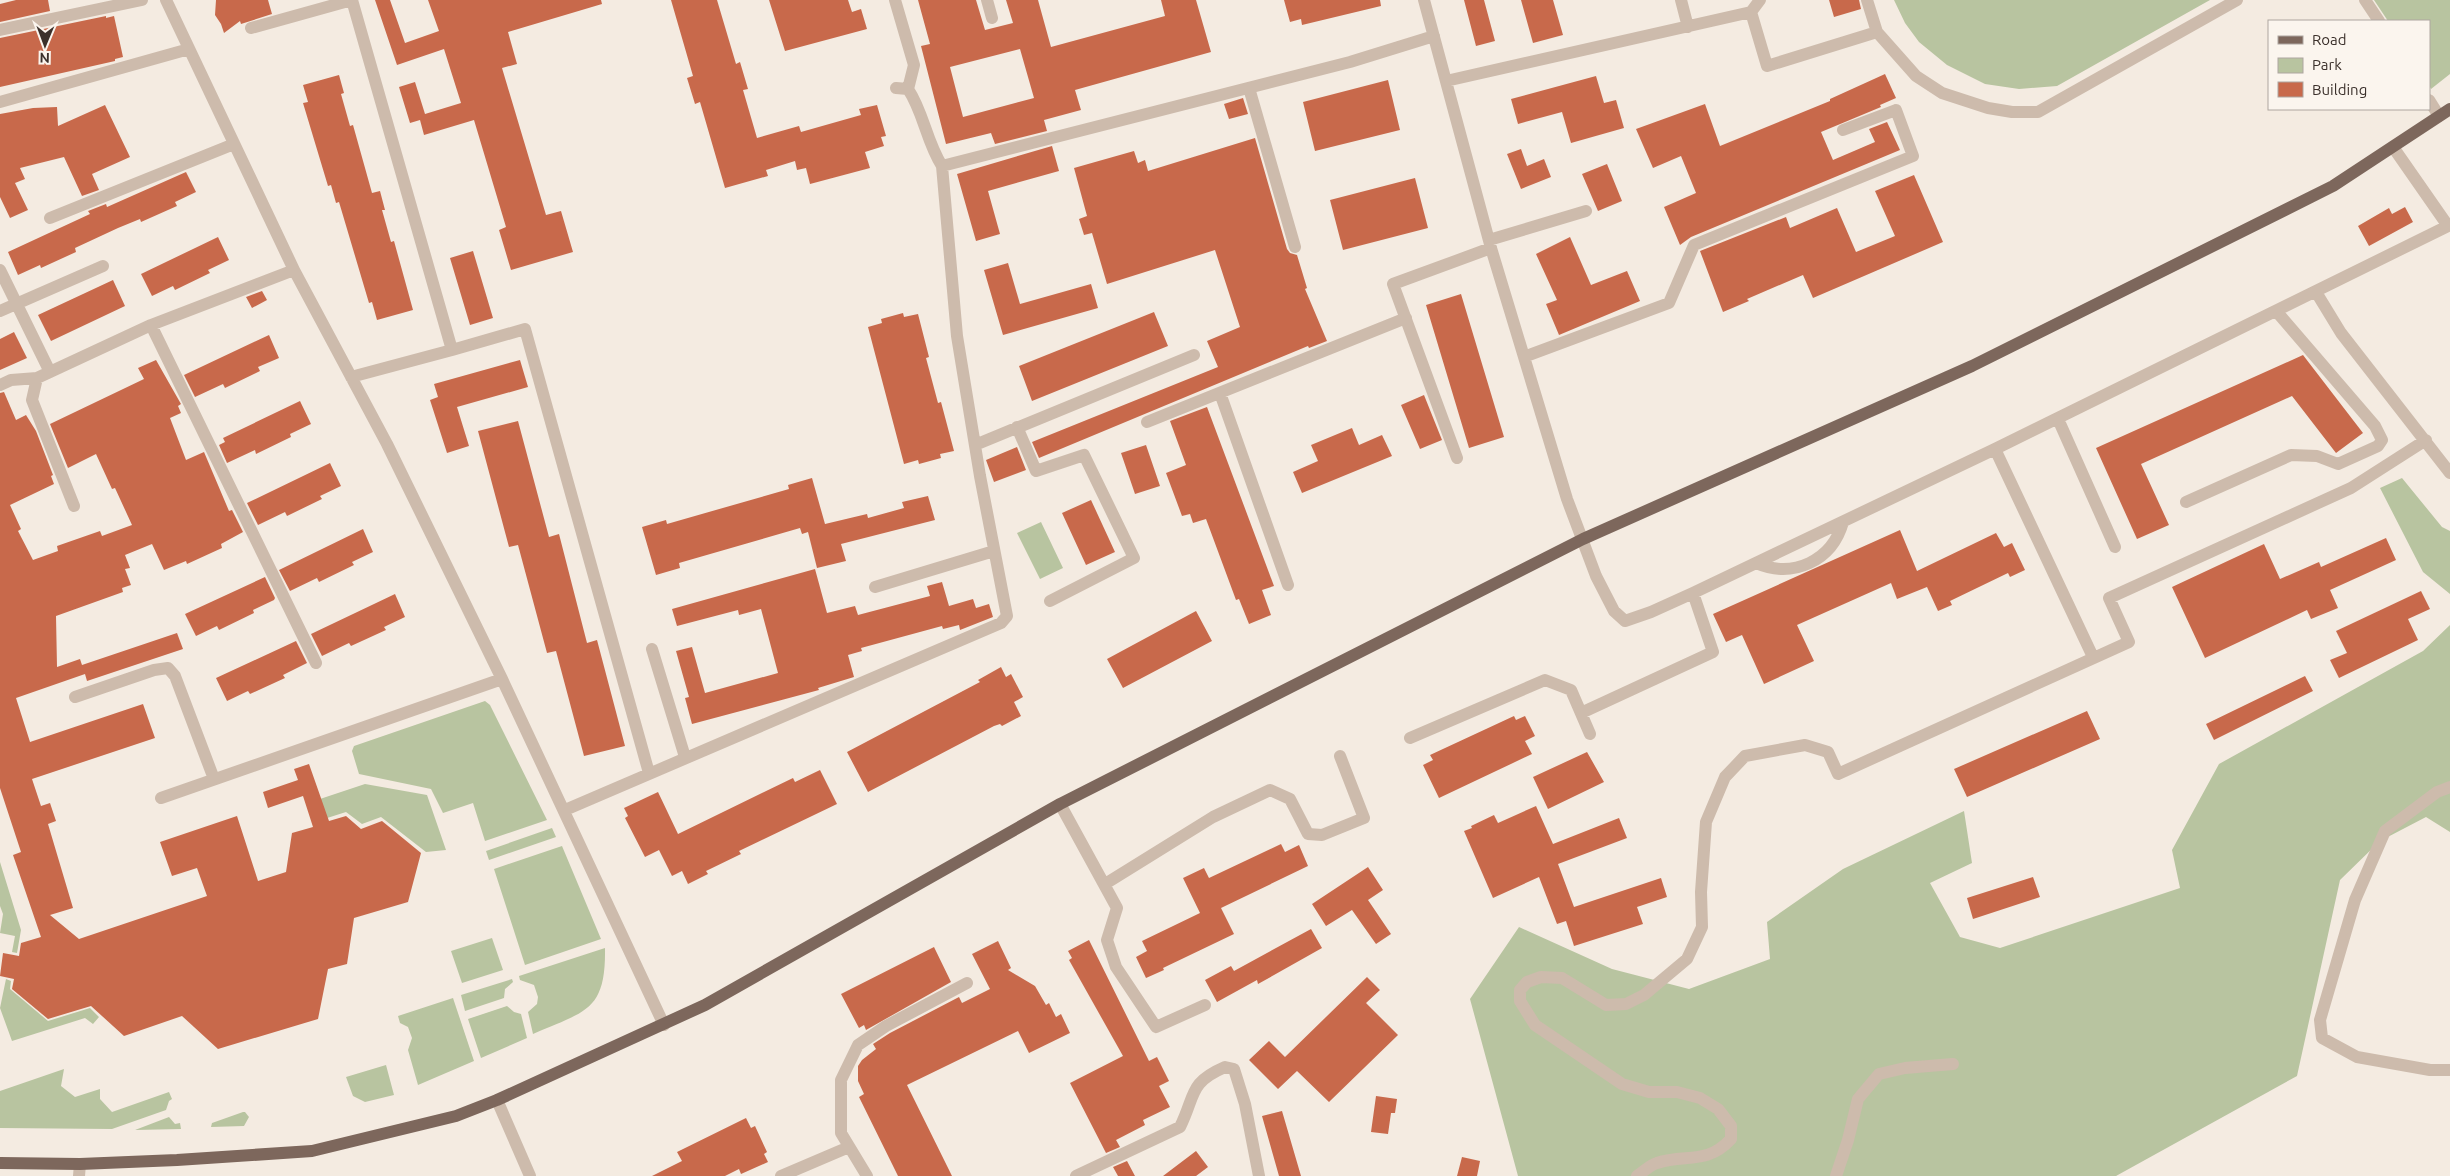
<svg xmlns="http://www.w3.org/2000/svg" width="2450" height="1176" font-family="Ubuntu,sans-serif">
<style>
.green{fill:#b8c4a0}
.building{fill:#c8694b;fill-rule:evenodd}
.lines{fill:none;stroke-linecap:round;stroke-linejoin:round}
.minor{stroke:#cdbbac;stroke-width:12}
.major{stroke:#7d675c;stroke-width:12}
</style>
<rect width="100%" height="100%" fill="#f4ebe1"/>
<!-- green -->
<path class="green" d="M 1894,0 L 2210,0 L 2057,86 L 2019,89 L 1985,84 L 1947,65 L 1919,42 L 1905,23 Z
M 2374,0 L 2450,0 L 2450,74 L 2431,89 L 2429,85 L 2429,21 L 2388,21 Z
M 2402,478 L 2442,527 L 2450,531 L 2450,594 L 2423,572 L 2380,488 Z
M 1041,522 L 1063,568 L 1040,579 L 1017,533 Z
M 2450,625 L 2450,832 L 2426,817 L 2380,841 L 2340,880 L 2297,1076 L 2116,1176 L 1518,1176 L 1470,999 L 1519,927 L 1612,969 L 1689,989 L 1770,959 L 1767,922 L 1843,869 L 1964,811 L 1972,863 L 1930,883 L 1960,937 L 2000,948 L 2180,888 L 2172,850 L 2219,764 L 2423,651 Z
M 485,701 L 490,705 L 547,820 L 485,841 L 473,803 L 443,813 L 431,789 L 359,774 L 352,751 L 354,746 Z
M 365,784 L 427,795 L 446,850 L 426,852 L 381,817 L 362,824 L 346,812 L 324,819 L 317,800 Z
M 552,828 L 556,837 L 489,860 L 486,851 Z
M 562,846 L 601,939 L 525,965 L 494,869 Z
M 0,862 L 21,930 L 17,953 L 12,952 L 15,936 L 0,933 L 3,914 L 0,906 Z
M 492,938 L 503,970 L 462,983 L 451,951 Z
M 605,948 C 606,1012 585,1011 533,1034 L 528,1012 L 537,1004 L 538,997 L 534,985 L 520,980 L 519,976 Z
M 6,979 L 11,981 L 10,989 L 48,1021 L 90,1008 L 99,1017 L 93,1024 L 85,1018 L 12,1041 L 0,1008 Z
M 512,979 L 513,982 L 505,989 L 504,998 L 465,1011 L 461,995 Z
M 453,998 L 474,1061 L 418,1085 L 408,1050 L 412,1038 L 408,1027 L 400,1023 L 398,1016 Z
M 507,1006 L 514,1012 L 521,1014 L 527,1038 L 481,1058 L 468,1019 Z
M 386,1065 L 394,1095 L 365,1102 L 353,1096 L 346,1077 Z
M 64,1069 L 61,1086 L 75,1097 L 100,1089 L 100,1099 L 112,1112 L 169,1092 L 172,1099 L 169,1101 L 166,1110 L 112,1129 L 0,1128 L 0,1091 Z
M 243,1112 L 245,1112 L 249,1117 L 244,1126 L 211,1127 L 212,1123 Z
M 169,1117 L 175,1124 L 180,1123 L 181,1129 L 135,1130 Z"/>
<!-- building -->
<path class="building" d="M 16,0 L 48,0 L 50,11 L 0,22 L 0,4 Z
M 216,0 L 268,0 L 272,14 L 241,24 L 240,21 L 224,33 L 221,24 L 215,15 Z
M 375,0 L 390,0 L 405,43 L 439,31 L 428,0 L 601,0 L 602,4 L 508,32 L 517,64 L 502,68 L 546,215 L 561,211 L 573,252 L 511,270 L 499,230 L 506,227 L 474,120 L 424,135 L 420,120 L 410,123 L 399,87 L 415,82 L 425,114 L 461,103 L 444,49 L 397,65 Z
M 671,0 L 717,0 L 736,64 L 740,62 L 748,89 L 743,90 L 757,138 L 799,126 L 801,132 L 861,115 L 859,109 L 877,105 L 886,136 L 881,137 L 884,146 L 865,152 L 870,168 L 810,184 L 806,168 L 797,170 L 795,161 L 766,170 L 768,176 L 725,188 L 700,102 L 695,104 L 687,78 L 693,76 Z
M 769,0 L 848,0 L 852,12 L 861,9 L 867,29 L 785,51 Z
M 918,0 L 976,0 L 985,30 L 1013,23 L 1006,0 L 1038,0 L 1051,47 L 1165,16 L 1161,0 L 1196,0 L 1211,52 L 1075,90 L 1081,110 L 1044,120 L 1047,131 L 995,144 L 991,133 L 946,144 L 921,46 L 930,44 ZM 1020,49 L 1034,98 L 963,117 L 950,67 Z
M 1284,0 L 1380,0 L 1381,6 L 1302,25 L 1301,19 L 1290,22 Z
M 1464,0 L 1484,0 L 1495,41 L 1476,46 Z
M 1521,0 L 1553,0 L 1563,35 L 1533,43 Z
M 1829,0 L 1859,0 L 1861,9 L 1834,17 Z
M 106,16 L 106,18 L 114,16 L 123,57 L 115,59 L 115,61 L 0,87 L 0,38 Z
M 1885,74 L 1896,98 L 1880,105 L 1881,107 L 1821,132 L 1833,160 L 1875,142 L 1869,129 L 1887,122 L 1900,150 L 1691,237 L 1680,245 L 1664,207 L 1696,193 L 1681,156 L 1653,168 L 1636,129 L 1705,104 L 1720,146 L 1830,101 L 1830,99 Z
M 339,75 L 344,93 L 341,94 L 350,126 L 353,125 L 372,193 L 380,191 L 385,210 L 382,210 L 391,242 L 394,241 L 413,310 L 377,320 L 372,302 L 369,303 L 339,202 L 336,203 L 331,185 L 328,186 L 303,103 L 308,102 L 303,85 Z
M 1596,76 L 1604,103 L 1616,100 L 1624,128 L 1571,143 L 1562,112 L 1518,124 L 1511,99 Z
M 1388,80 L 1400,130 L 1315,151 L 1303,102 Z
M 1243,98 L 1248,114 L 1229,119 L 1224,104 Z
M 105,105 L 130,157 L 92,174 L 99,190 L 82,196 L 64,157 L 20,168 L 25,179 L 15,183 L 28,210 L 10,218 L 0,197 L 0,114 L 33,108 L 57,107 L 58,126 Z
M 1255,138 L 1287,249 L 1290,253 L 1297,255 L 1307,288 L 1305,289 L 1327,341 L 1309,348 L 1308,346 L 1039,458 L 1032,442 L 1218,367 L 1207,341 L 1240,327 L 1215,250 L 1107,284 L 1092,233 L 1084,235 L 1079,219 L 1087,216 L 1074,168 L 1134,151 L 1138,163 L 1145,160 L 1148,171 Z
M 1052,146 L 1059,171 L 988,191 L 1000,234 L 976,241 L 957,174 Z
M 1521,149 L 1527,166 L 1544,159 L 1551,177 L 1521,189 L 1507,154 Z
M 1607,164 L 1622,201 L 1598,211 L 1582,174 Z
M 186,172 L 196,192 L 175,202 L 177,206 L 141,222 L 140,219 L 118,228 L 75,248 L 76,252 L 41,268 L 40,265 L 18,275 L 8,252 L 90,214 L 88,211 L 106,204 L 107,207 Z
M 1914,175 L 1943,242 L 1813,298 L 1803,275 L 1747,299 L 1749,301 L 1723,312 L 1700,251 L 1786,217 L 1790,228 L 1837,208 L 1856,252 L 1895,236 L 1875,191 Z
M 1415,178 L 1428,228 L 1343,250 L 1330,200 Z
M 2405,207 L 2413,222 L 2369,246 L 2358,226 L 2389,208 L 2392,214 Z
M 218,237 L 229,260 L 208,270 L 210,273 L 175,290 L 173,286 L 152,296 L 141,274 Z
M 1570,237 L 1591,285 L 1627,271 L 1640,301 L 1559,335 L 1546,304 L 1557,300 L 1536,254 Z
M 473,251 L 493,318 L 470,325 L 450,258 Z
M 1008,263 L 1020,304 L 1091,284 L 1098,308 L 1003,335 L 984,270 Z
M 113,280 L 125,306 L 51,341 L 38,315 Z
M 262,291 L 267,300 L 252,308 L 246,297 Z
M 1461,294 L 1504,437 L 1469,448 L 1426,305 Z
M 1154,312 L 1168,346 L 1032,401 L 1019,366 Z
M 903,313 L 904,317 L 918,314 L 929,357 L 926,358 L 938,403 L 941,402 L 954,451 L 940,454 L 941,458 L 919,464 L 918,460 L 904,464 L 868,327 L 882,323 L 881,319 Z
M 14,332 L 27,358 L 0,370 L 0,339 Z
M 269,335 L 279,358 L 258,367 L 260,371 L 225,388 L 223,384 L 195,397 L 184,375 Z
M 2303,355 L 2363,433 L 2336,453 L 2292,396 L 2141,464 L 2169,525 L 2137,539 L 2096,448 Z
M 156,360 L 181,404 L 178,406 L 181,413 L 170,418 L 186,460 L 204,452 L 229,511 L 232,510 L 243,532 L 221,544 L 222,548 L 187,564 L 186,561 L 164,570 L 152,544 L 125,555 L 130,568 L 125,569 L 131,585 L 122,588 L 123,592 L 56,616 L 57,667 L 80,659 L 82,665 L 177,633 L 183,649 L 87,681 L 85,674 L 16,698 L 30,742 L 143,704 L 155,738 L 32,779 L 41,806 L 50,803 L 56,821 L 48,824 L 73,908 L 50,915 L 79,939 L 207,896 L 197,868 L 172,876 L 160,842 L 237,816 L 258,881 L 286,872 L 292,833 L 313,827 L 303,796 L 268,808 L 263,792 L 298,780 L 294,769 L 309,764 L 329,821 L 346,816 L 361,829 L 382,821 L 421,853 L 408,902 L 354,918 L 347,964 L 328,969 L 318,1019 L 218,1049 L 182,1016 L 124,1036 L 91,1006 L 48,1019 L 12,989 L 14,979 L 0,976 L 3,953 L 19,956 L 21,943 L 41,937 L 13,855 L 21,852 L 0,788 L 0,393 L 4,392 L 16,420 L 26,415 L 36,431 L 53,475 L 51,476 L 54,484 L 10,505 L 21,529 L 18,531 L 33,560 L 58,551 L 57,546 L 100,531 L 102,536 L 132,525 L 115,488 L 112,489 L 96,454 L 68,468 L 50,424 L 144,379 L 138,368 Z
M 520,360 L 528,387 L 457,407 L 469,446 L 447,453 L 430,400 L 438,397 L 434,384 Z
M 1424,395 L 1442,440 L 1420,449 L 1401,405 Z
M 300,401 L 311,424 L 290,434 L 291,437 L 256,454 L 255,450 L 227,463 L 219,445 L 225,442 L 223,438 Z
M 1207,407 L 1274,586 L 1262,590 L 1271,615 L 1249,624 L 1239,599 L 1236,600 L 1206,519 L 1193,523 L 1190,514 L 1182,516 L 1166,473 L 1186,465 L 1170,421 Z
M 518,421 L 549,537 L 559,534 L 587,643 L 597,640 L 625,746 L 584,756 L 556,651 L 547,653 L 518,545 L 509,547 L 478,431 Z
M 1352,428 L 1359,445 L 1382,435 L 1392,456 L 1302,493 L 1293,472 L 1318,461 L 1311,445 Z
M 1146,445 L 1160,486 L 1135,494 L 1121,453 Z
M 1017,447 L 1026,470 L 994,482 L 986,460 Z
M 330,463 L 341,486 L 320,496 L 322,499 L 287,516 L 285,512 L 258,525 L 247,503 Z
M 812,478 L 825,524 L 867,514 L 868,518 L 904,508 L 902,502 L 928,496 L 935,520 L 841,544 L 846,561 L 817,568 L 808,532 L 802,534 L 800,528 L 679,563 L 680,568 L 656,575 L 642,527 L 666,520 L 667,524 L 789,489 L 788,485 Z
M 1091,500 L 1115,552 L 1086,565 L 1062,513 Z
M 363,529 L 373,552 L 352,562 L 354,565 L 319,582 L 317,578 L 290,591 L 279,570 Z
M 1900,530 L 1917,571 L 1996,533 L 2004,547 L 2012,543 L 2025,570 L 2010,577 L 2008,573 L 1950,601 L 1952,605 L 1938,611 L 1927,587 L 1897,599 L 1891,583 L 1797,625 L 1814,661 L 1764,684 L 1742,635 L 1726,642 L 1713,614 Z
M 2386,538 L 2396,560 L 2330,590 L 2338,608 L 2311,619 L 2307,610 L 2205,658 L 2172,587 L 2264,544 L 2280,579 L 2319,562 L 2321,567 Z
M 815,569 L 827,613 L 855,606 L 858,615 L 930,596 L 927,586 L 942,582 L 949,606 L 973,599 L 976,608 L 989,604 L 993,617 L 960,630 L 959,625 L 943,629 L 942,626 L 861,648 L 862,651 L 848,655 L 854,677 L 818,688 L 819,690 L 692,724 L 685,698 L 689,697 L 676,651 L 692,647 L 705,693 L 778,673 L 761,609 L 739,615 L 738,610 L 677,626 L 672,609 Z
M 265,577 L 275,598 L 274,600 L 253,610 L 254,613 L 219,630 L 217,626 L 196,636 L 185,614 Z
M 2421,591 L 2430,609 L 2408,619 L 2418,640 L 2339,678 L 2330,660 L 2347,653 L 2336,631 Z
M 395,594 L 405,617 L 384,627 L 386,630 L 351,646 L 349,643 L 322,656 L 311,634 Z
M 1196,611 L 1212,641 L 1123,688 L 1107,659 Z
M 296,641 L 307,663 L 283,675 L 285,678 L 250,694 L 248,691 L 227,701 L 216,678 Z
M 1001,667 L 1006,677 L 1011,674 L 1023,697 L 1014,702 L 1021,716 L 1002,726 L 1000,724 L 994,726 L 868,792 L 847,752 L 980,682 L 978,680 Z
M 2305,676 L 2313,691 L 2214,740 L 2206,724 Z
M 2087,711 L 2100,739 L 1967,797 L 1954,769 Z
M 1514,716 L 1516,720 L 1525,716 L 1535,736 L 1525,741 L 1532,754 L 1439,798 L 1423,765 L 1433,760 L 1430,755 Z
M 1587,752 L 1604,782 L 1548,809 L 1533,777 Z
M 820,770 L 837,804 L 739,851 L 741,854 L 706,871 L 708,874 L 688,884 L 682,871 L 672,876 L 659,850 L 645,857 L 625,818 L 628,816 L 624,808 L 658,792 L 678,834 L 793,778 L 795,782 Z
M 1536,806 L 1553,844 L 1619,818 L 1627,838 L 1558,864 L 1574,907 L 1661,878 L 1667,897 L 1637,907 L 1643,924 L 1574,946 L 1566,921 L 1557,924 L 1539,877 L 1493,898 L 1464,831 L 1472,828 L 1471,826 L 1494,815 L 1498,823 Z
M 1281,844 L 1285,852 L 1299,845 L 1308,866 L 1221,908 L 1234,934 L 1163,968 L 1164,970 L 1146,978 L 1136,957 L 1147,951 L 1142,941 L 1200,913 L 1183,878 L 1204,868 L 1209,878 Z
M 1368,867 L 1383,890 L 1368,900 L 1391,934 L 1376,944 L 1352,910 L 1326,926 L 1312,904 Z
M 2033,877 L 2040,897 L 1973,919 L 1967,898 Z
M 1311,929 L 1322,948 L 1258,984 L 1257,980 L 1217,1002 L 1205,980 L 1231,966 L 1234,971 Z
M 1089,940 L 1149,1061 L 1157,1057 L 1169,1081 L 1159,1086 L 1170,1107 L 1143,1120 L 1145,1125 L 1116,1140 L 1120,1147 L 1106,1153 L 1070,1083 L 1123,1056 L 1069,960 L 1072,958 L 1068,951 Z
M 998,941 L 1011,968 L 1008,970 L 1035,986 L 1046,1005 L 1049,1003 L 1056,1017 L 1061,1014 L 1070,1033 L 1029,1053 L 1018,1031 L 907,1085 L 952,1176 L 898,1176 L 859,1097 L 864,1094 L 858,1081 L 858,1066 L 862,1060 L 876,1049 L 873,1044 L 890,1033 L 959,997 L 962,1003 L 990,989 L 972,954 Z
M 934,947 L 951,982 L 866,1030 L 864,1025 L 859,1028 L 841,994 Z
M 1367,977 L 1380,990 L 1366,1003 L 1398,1035 L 1329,1102 L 1297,1071 L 1278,1089 L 1249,1060 L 1269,1041 L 1285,1057 Z
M 1376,1096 L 1397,1099 L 1395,1113 L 1391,1113 L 1388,1134 L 1371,1132 Z
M 1282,1111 L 1301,1176 L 1279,1176 L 1262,1116 Z
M 746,1118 L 751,1128 L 755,1126 L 767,1152 L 764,1154 L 768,1162 L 741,1174 L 739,1169 L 725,1176 L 652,1176 L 682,1161 L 677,1152 Z
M 1196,1151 L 1208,1167 L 1196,1176 L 1163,1176 Z
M 1462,1157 L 1480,1161 L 1477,1176 L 1457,1176 Z
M 1127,1161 L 1135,1176 L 1118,1176 L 1113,1167 Z"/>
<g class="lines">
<!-- minor -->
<path class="minor" d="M 166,0 L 294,270 L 387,444 L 502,679 L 664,1025
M 895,0 L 914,65 L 908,89
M 987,0 L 992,18
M 1424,0 L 1491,248 L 1567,499 L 1596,576 L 1614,611 L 1625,621 L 1651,612 L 1693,593 L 1995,449 L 2450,225
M 1681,0 L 1688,27
M 1867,0 L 1877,32 L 1916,76 L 1942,93 L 1988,108 L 2012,112 L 2038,112 L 2237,0
M 2365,0 L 2379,21
M 1751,12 L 1767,66 L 1877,32
M 251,28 L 352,0 L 452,350 L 525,329 L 649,773
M 0,30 L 142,0
M 1446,81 L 1751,12 L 1760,0
M 896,88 L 908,89 C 924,113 926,141 942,166
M 1249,88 L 1295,247
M 2429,100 L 2439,116
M 0,102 L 189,49
M 2393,147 L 2448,226
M 50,218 L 234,144
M 1489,240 L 1586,211
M 0,270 L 50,372
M 2316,292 L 2341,333 L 2450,473
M 0,311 L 103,266
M 151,325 L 316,663
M 1524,357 L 1669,303 L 1694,245 L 1913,156 L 1896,110 L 1843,130
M 351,377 L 452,350
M 0,385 L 11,380 L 37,378
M 1220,393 L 1288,585
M 2058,419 L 2115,547
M 1147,422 L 1406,318
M 1017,427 L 1036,471 L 1084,455 L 1134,558 L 1050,601
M 975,445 L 1194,355
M 1995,449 L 2093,657
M 1457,458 L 1393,284 L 1491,248
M 2186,502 L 2291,455 L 2317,456 L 2338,464 L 2378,446 L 2382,440 L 2375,426 L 2277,312
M 74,506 L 32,400 L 37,378 L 151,325 L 294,270
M 1756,563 C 1793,579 1832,561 1843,522
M 875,587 L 994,551
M 652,649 L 685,757
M 75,697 L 154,670 L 168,668 L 175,676 L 214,779
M 1581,713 L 1713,652 L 1693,593
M 1410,738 L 1545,680 L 1571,690 L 1590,734
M 2450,787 L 2437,792 L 2385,831 L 2355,900 L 2320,1020 L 2322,1038 L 2357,1057 L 2430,1070 L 2450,1070
M 161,798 L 502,679
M 1060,804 L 1117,908 L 1107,940 L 1116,967 L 1156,1027 L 1205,1005
M 565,810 L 1001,623 L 1007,616 L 980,476 L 957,336 L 942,166 L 1350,62 L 1434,36
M 1105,884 L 1213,817 L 1270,790 L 1290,799 L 1308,834 L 1322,835 L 1364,818 L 1340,756
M 497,1100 L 530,1176
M 79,1176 L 80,1164
M 781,1176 L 849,1147
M 867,1176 L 841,1133 L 841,1080 L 858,1045 L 886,1026 L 967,983
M 1076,1176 L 1180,1127 C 1196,1095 1188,1083 1225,1067 L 1234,1069 L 1245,1104 L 1259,1176
M 1637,1176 C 1643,1172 1650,1165 1657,1163 C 1685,1153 1706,1166 1731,1139 L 1731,1126 L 1718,1109 L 1700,1098 L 1677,1092 L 1649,1092 L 1622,1084 L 1535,1025 L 1520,1001 L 1520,990 L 1527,982 L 1541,977 L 1562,978 L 1606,1005 L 1626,1004 L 1644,995 L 1687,959 L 1702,927 L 1701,892 L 1706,822 L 1725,777 L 1745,756 L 1805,745 L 1828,752 L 1838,774 L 2129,642 L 2109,598 L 2351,488 L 2426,440
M 1836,1176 L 1848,1140 L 1858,1099 L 1879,1074 L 1905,1068 L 1953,1064"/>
<!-- major -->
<path class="major" d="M 0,1163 L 80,1164 L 177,1160 L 312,1151 L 456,1116 L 497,1100 L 705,1005 L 1060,804 L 1583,539 L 1972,366 L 2333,186 L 2450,109"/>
</g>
<!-- legend -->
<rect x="2268" y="20" width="162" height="90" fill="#fbf5ee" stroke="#aea6a0"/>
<rect x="2278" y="36" width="25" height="8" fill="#7d675c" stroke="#aea6a0"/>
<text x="2312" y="45" font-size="15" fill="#3b302b">Road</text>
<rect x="2278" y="58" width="25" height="15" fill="#b8c4a0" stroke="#aea6a0"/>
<text x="2312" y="70" font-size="15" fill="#3b302b">Park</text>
<rect x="2278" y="82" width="25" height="15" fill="#c8694b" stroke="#aea6a0"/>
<text x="2312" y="95" font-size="15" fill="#3b302b">Building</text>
<!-- north arrow -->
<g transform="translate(45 45) rotate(181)" stroke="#fbf5ee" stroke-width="4" paint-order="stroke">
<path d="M0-4L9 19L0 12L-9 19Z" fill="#3b302b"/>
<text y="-8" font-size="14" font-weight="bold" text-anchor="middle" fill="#3b302b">N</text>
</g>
</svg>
